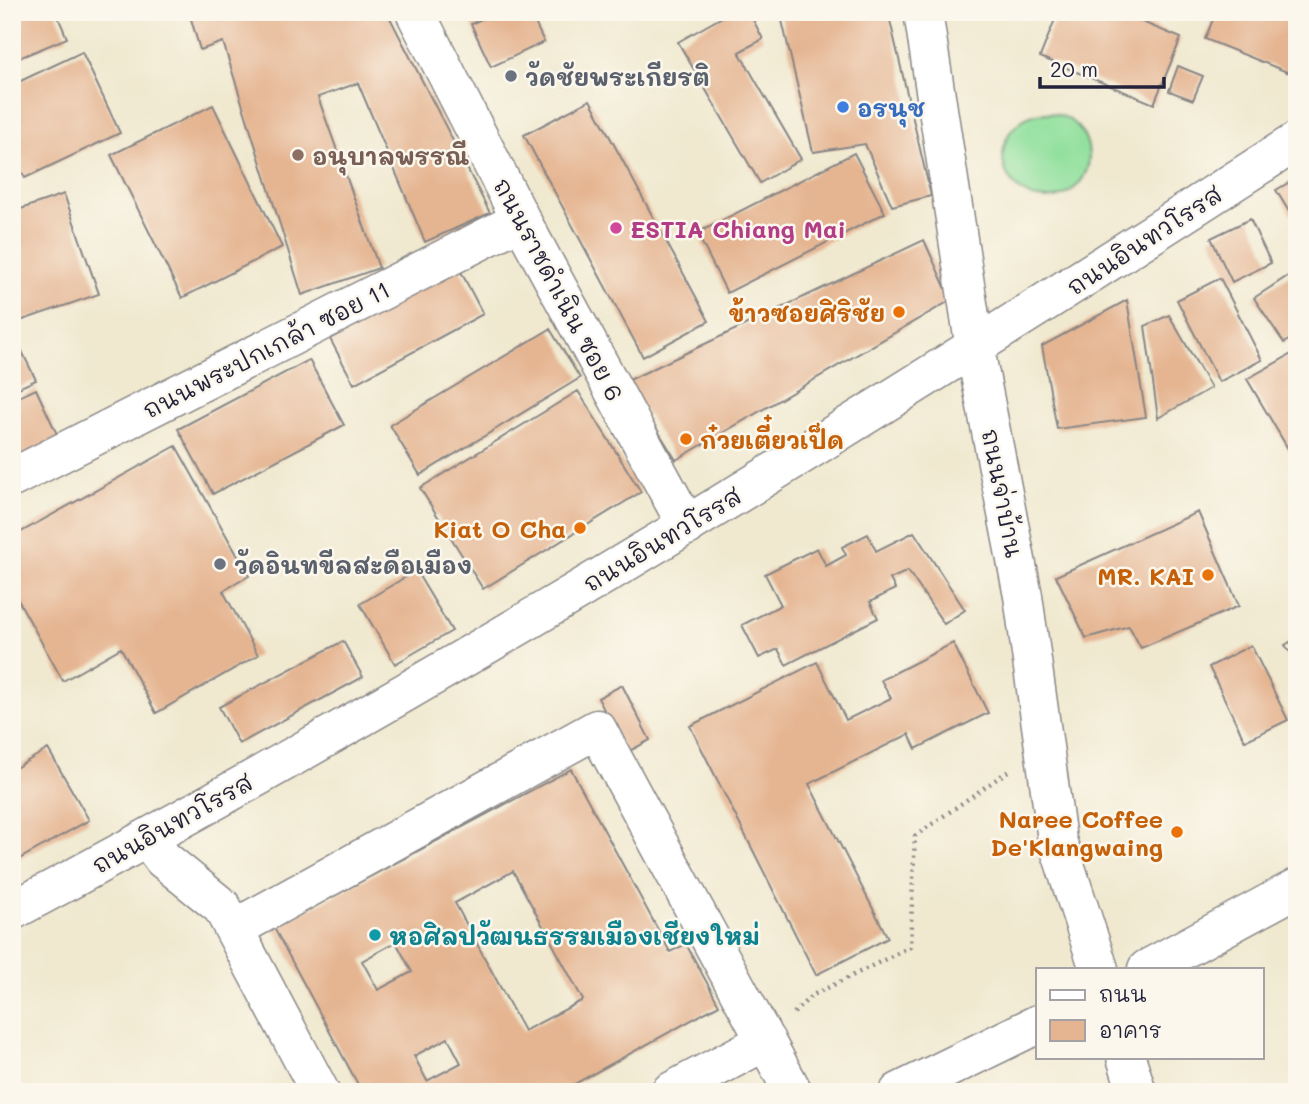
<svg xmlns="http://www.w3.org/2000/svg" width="1309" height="1104" font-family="Mali,'Playpen Sans Thai',sans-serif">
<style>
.green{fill:#91e09d;stroke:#5a816c;stroke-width:2}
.building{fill:#e5b592;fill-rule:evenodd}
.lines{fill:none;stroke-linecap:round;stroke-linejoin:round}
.minor-casing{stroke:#898686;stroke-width:41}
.path{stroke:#898686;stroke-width:4.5;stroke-dasharray:2 5;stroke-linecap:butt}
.minor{stroke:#fff;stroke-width:38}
.worship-dot{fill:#6b7280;stroke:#fbf7ec;stroke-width:2.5}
.shop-dot{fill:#3f7fe0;stroke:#fbf7ec;stroke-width:2.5}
.education-dot{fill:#8d6e63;stroke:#fbf7ec;stroke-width:2.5}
.hotel-dot{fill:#d1479c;stroke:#fbf7ec;stroke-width:2.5}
.food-dot{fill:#e8710a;stroke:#fbf7ec;stroke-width:2.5}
.culture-dot{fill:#0f9aa8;stroke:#fbf7ec;stroke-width:2.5}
.labels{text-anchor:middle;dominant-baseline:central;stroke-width:5;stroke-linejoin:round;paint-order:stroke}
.worship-label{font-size:24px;font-weight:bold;fill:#5b616d;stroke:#fbf7ec;text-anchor:start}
.shop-label{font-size:24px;font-weight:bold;fill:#366cbe;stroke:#fbf7ec;text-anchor:start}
.education-label{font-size:24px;font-weight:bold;fill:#785e54;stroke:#fbf7ec;text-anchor:start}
.hotel-label{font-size:24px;font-weight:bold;fill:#b23c85;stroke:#fbf7ec;text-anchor:start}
.street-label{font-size:24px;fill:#22223b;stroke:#fbf7ec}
.food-label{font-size:24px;font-weight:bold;fill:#c56008;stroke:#fbf7ec;text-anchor:end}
.culture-label{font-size:24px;font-weight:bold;fill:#0d838f;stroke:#fbf7ec;text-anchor:start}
</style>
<rect width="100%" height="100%" fill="#fbf7ec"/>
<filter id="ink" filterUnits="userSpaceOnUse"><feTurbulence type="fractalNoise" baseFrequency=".0143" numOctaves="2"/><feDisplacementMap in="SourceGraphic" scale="14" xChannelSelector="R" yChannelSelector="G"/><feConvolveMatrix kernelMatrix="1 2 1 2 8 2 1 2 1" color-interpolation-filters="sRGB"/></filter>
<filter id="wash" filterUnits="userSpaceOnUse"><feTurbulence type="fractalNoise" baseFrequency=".00686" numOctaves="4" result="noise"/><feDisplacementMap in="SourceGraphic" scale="28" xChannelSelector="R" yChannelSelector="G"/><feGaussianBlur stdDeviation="1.57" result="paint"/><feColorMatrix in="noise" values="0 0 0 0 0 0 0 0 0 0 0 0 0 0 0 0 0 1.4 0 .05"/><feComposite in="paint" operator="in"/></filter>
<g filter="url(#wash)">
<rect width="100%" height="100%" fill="#f0e9d0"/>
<!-- green -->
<path class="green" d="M1003 156a43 43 0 1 1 86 0a43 43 0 1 1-86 0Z"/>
<g id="blocks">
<!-- building -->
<path class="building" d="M 26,12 L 56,12 L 67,38 L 12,61 L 12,18 Z
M 189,12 L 387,12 L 490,213 L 425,242 L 358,83 L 318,97 L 379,268 L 302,295 L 223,42 L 200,50 Z
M 496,12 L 530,12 L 544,42 L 491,67 L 471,24 Z
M 731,12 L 749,12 L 763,39 L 739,52 L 801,159 L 760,183 L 678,42 Z
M 780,12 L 888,12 L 931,196 L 892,206 L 865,144 L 813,152 Z
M 1058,12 L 1118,12 L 1181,38 L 1154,104 L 1040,57 Z
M 1216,12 L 1289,12 L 1297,16 L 1297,76 L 1205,39 Z
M 82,52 L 120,133 L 25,178 L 12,152 L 12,85 Z
M 1178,66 L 1203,76 L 1193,100 L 1169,91 Z
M 590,100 L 709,321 L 643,357 L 524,135 Z
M 213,105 L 282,247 L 182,298 L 111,155 Z
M 854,153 L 885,213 L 727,293 L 697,233 Z
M 1297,178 L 1297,225 L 1276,190 Z
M 64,194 L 99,294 L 20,321 L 12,298 L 12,212 Z
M 1250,219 L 1271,263 L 1232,282 L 1211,238 Z
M 924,240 L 951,300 L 676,460 L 627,381 Z
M 459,268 L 483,314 L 354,384 L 329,337 Z
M 1297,270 L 1297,335 L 1284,343 L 1254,298 Z
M 1220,278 L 1262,360 L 1219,382 L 1177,300 Z
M 1127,300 L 1146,417 L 1057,429 L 1042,346 Z
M 1169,315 L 1211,388 L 1158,418 L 1145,326 Z
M 550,329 L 580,378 L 420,475 L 390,425 Z
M 12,331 L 36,380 L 12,391 Z
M 1297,351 L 1297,464 L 1247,379 Z
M 309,360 L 344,425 L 213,494 L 178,429 Z
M 36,389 L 62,445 L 12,469 L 12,400 Z
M 578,391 L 641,492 L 483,589 L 420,488 Z
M 176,446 L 249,576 L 223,591 L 258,655 L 156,713 L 121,648 L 63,681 L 12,589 L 12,537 Z
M 1198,512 L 1239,606 L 1141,648 L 1129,626 L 1086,638 L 1056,576 Z
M 914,532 L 965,610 L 944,624 L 908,571 L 890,579 L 895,589 L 870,602 L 878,618 L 786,665 L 778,649 L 759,658 L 742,625 L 781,605 L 765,574 L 817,548 L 826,566 L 846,555 L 842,547 L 868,534 L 876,551 Z
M 416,571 L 452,631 L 395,664 L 360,604 Z
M 1297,638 L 1297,662 L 1285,645 Z
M 343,641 L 363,677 L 239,744 L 219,707 Z
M 953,643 L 988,713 L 916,749 L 909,734 L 809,784 L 888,938 L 816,975 L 690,726 L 817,662 L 846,720 L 891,698 L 881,680 Z
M 1251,645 L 1288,720 L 1245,741 L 1209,667 Z
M 622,685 L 650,740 L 626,753 L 598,698 Z
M 48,749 L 89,820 L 12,863 L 12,770 Z
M 571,769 L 670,952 L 686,944 L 719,1005 L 560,1092 L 362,1092 L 274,928 ZM 513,871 L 583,1000 L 524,1031 L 455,903 ZM 396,942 L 412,972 L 378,990 L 362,961 ZM 448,1038 L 461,1063 L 427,1081 L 414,1056 Z"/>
</g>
</g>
<g filter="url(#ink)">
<use href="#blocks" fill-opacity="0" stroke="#898686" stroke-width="2"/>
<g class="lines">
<defs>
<path id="minor" d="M 415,12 L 521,220 L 687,526
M 923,12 L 975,349 L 1023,596 L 1057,840 L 1099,969
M 12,478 L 521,220
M 148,839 L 163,859 L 222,907 L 320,1092
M 12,911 C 453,677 877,412 1297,141
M 234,929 L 597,729 L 793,1092
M 1147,969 L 1297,888
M 1126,1057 L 1137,1092
M 670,1092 L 766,1041
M 899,1092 L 1038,1024"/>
</defs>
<!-- minor casing -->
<use href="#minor" class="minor-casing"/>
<!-- path -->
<path class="path" d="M 794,1013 L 811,996 L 910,947 L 915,836 L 1008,771"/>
<!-- minor -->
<use href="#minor" class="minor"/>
</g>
</g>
<!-- markers -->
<g class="worship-dot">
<circle cx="511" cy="76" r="7"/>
<circle cx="220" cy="564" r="7"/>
</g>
<circle class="shop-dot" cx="843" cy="107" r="7"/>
<circle class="education-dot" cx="298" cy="155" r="7"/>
<circle class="hotel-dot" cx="616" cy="228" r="7"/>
<g class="food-dot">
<circle cx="899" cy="312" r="7"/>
<circle cx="686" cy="439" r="7"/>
<circle cx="580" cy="528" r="7"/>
<circle cx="1208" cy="575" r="7"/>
<circle cx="1177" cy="832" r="7"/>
</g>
<circle class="culture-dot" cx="375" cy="935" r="7"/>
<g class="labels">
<!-- worship labels -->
<g class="worship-label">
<text x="525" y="76">วัดชัยพระเกียรติ</text>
<text x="234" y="564">วัดอินทขีลสะดือเมือง</text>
</g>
<!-- shop labels -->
<g class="shop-label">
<text x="857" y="107">อรนุช</text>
</g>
<!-- education labels -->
<g class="education-label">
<text x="312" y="155">อนุบาลพรรณี</text>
</g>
<!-- hotel labels -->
<g class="hotel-label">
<text x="630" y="228">ESTIA Chiang Mai</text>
</g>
<!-- street labels -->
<g class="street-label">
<text transform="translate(1144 240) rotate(-33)">ถนนอินทวโรรส</text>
<text transform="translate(559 289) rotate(62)">ถนนราชดำเนิน ซอย 6</text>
<text transform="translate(266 349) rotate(-27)">ถนนพระปกเกล้า ซอย 11</text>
<text transform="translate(1003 493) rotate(79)">ถนนจ่าบ้าน</text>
<text transform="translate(662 539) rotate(-31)">ถนนอินทวโรรส</text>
<text transform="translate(172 823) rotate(-29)">ถนนอินทวโรรส</text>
</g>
<!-- food labels -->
<g class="food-label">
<text x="885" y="312">ข้าวซอยศิริชัย</text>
<text x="700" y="439" text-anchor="start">ก๋วยเตี๋ยวเป็ด</text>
<text x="566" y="528">Kiat O Cha</text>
<text x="1194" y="575">MR. KAI</text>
<text x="1163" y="818">Naree Coffee<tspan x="1163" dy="28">De'Klangwaing</tspan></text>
</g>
<!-- culture labels -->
<g class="culture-label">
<text x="389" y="935">หอศิลปวัฒนธรรมเมืองเชียงใหม่</text>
</g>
</g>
<!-- margin -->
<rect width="1309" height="1104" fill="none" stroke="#fbf7ec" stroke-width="42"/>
<!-- legend -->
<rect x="1036" y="968" width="228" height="91" fill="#fbf7ec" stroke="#a4a2a5" stroke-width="2"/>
<rect x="1050" y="990" width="35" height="10" fill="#ffffff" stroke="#a4a2a5" stroke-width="2"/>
<text x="1099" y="1002" font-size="21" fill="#22223b">ถนน</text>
<rect x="1050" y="1020" width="35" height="21" fill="#e5b592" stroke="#a4a2a5" stroke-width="2"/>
<text x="1099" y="1038" font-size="21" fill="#22223b">อาคาร</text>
<!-- scale -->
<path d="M1040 77v10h124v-10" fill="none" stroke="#22223b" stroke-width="3.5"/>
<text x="1050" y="77" font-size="21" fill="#22223b" stroke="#fbf7ec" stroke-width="5" paint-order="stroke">20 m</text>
</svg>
